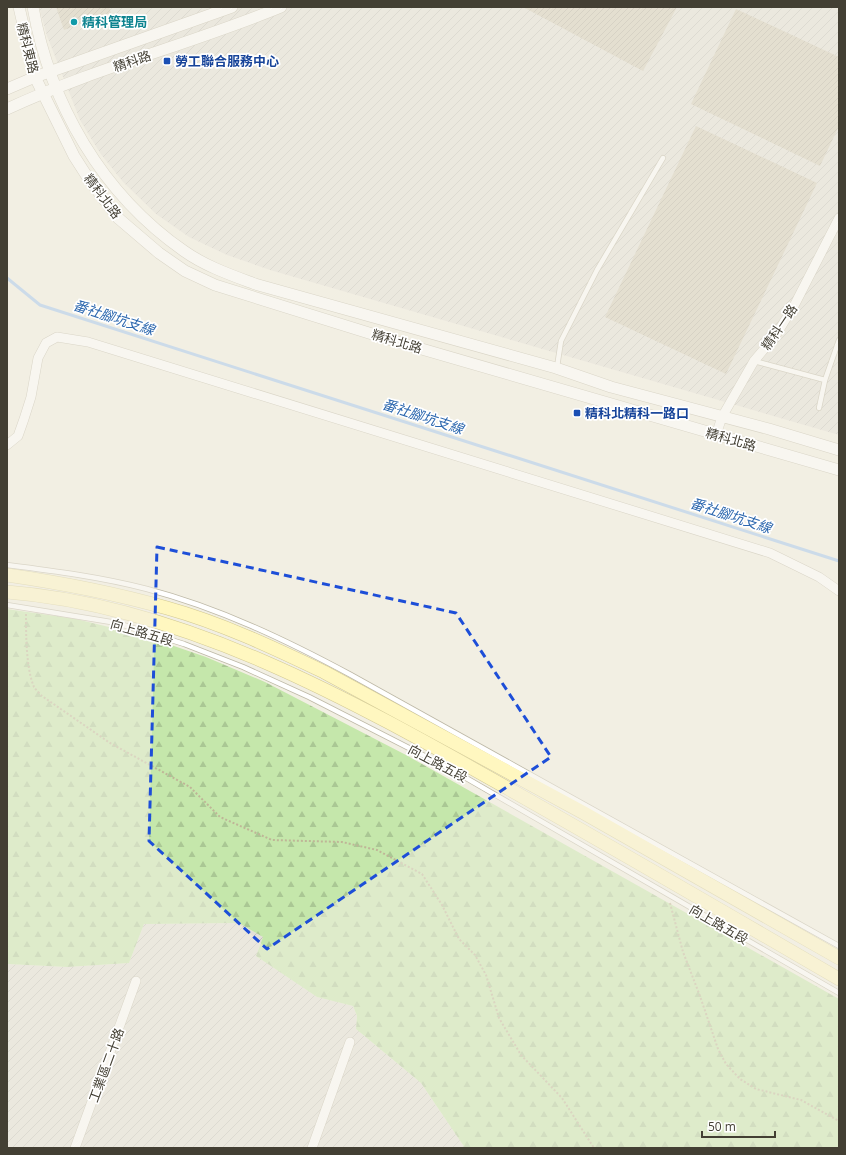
<svg xmlns="http://www.w3.org/2000/svg" width="846" height="1155" font-family="'Open Sans','Noto Sans TC',sans-serif">
	<style>
		.industrial { fill: url(#industrial-furrows) }
		.forest { fill: url(#forest-firs) }
		.lines { fill: none; stroke-linecap: round; stroke-linejoin: round }
		.stream { stroke: #9ec4f0; stroke-width: 3 }
		.building { fill: url(#building-hatch) }
		.service-casing { stroke: #bdb8a6; stroke-width: 6 }
		.minor-casing { stroke: #bdb8a6; stroke-width: 10 }
		.tertiary-casing { stroke: #bdb8a6; stroke-width: 12 }
		.secondary-casing { stroke: #d2c992; stroke-width: 14 }
		.path { stroke: #bfb597; stroke-width: 2; stroke-dasharray: 2 2; stroke-linecap: butt }
		.service { stroke: #fff; stroke-width: 4.5 }
		.minor { stroke: #fff; stroke-width: 9 }
		.tertiary { stroke: #fff; stroke-width: 11 }
		.secondary { stroke: #fff7c0; stroke-width: 13 }
		.marked { fill: none; stroke: #1d4ed8; stroke-width: 3; stroke-dasharray: 8 5; stroke-linejoin: round }
		.culture-dot { fill: #0f9aa8; stroke: #fff; stroke-width: 1.5 }
		.transit-dot { fill: #1a4fb4; stroke: #fff; stroke-width: 1.5 }
		.labels { text-anchor: middle; dominant-baseline: central; stroke-width: 3.5; stroke-linejoin: round; paint-order: stroke }
		.culture-label { font-size: 13px; font-weight: bold; fill: #0d838f; stroke: #fff; text-anchor: start }
		.street-label { font-size: 13px; fill: #433f33; stroke: #fff }
		.transit-label { font-size: 13px; font-weight: bold; fill: #164399; stroke: #fff; text-anchor: start }
		.water-label { font-size: 14px; font-style: italic; fill: #2d68af; stroke: #fff }
	</style>
	<defs>
		<pattern id="industrial-furrows" width="10" height="10" patternUnits="userSpaceOnUse"><rect width="10" height="10" fill="#e3e0d8"/><path d="M-1 1l2-2M0 10L10 0M9 11l2-2" fill="none" stroke="#c4c1ba"/></pattern>
		<pattern id="forest-firs" width="22" height="20" patternUnits="userSpaceOnUse"><rect width="22" height="20" fill="#c5e7ab"/><path d="M5 1l3.5 6h-7zM16 11l3.5 6h-7z" fill="#aac794"/></pattern>
		<pattern id="building-hatch" width="6" height="6" patternUnits="userSpaceOnUse"><rect width="6" height="6" fill="#d3ccb8"/><path d="M-1 1l2-2M0 6l6-6M5 7l2-2" fill="none" stroke="#b6b09f"/></pattern>
	</defs>
	<rect width="100%" height="100%" fill="#f2efe3"/>
	<g class="industrial">
		<path d="M39,7H839V435L270,270L227,255L189,237L156,214L123,182L100,153L80,120L47,36Z"/>
		<path d="M239,923L263,937L256,956L317,997L353,1006L357,1016L356,1029L421,1083L465,1148H7V964L67,967L129,963L144,924Z"/>
	</g>
	<path class="forest" d="M7,609L76,619L142,635L206,657L265,682L406,755L839,999V1148H465L421,1083L356,1029L357,1016L353,1006L317,997L256,956L263,937L239,923L144,924L129,963L67,967L7,964Z"/>
	<g class="lines">
		<path class="stream" d="M7,278L40,305L839,561"/>
	</g>
	<g class="building">
		<path d="M56,7H109L111,13L64,30Z"/>
		<path d="M523,7H677L643,71Z"/>
		<path d="M736,9L839,57V126L820,166L691,104Z"/>
		<path d="M696,126L817,183L726,374L605,317Z"/>
	</g>
	<g class="lines">
		<g class="service-casing">
			<g id="service">
				<path d="M754,361L825,380"/>
				<path d="M557,367L561,341L597,270L663,158"/>
				<path d="M819,408L825,380L839,340"/>
				<path d="M7,565C54,571 101,577 147,589C219,608 286,640 351,675L839,946"/>
				<path d="M7,605L117,623L184,644L243,667L309,697L454,771L839,993"/>
			</g>
		</g>
		<g class="minor-casing">
			<g id="minor">
				<path d="M716,435L722,417L754,361L776,335L795,304L839,218"/>
				<path d="M7,445L18,436L24,419L31,397L38,358L46,343L57,337L88,342L770,553L819,577L839,591"/>
				<path d="M75,1148L136,981"/>
				<path d="M312,1148L350,1042"/>
			</g>
		</g>
		<g class="tertiary-casing">
			<g id="tertiary">
				<path d="M19,7L35,77L74,156L90,181L118,218L159,253L185,271L215,285L401,343L839,470"/>
				<path d="M33,7C50,104 102,194 184,251C205,266 231,275 255,284L556,368L611,387L769,429L839,450"/>
				<path d="M7,89L35,77L232,7"/>
				<path d="M7,109C95,68 191,44 281,7"/>
			</g>
		</g>
		<g class="secondary-casing">
			<g id="secondary">
				<path d="M7,575C62,583 114,593 167,608C221,623 274,648 324,672L584,813L839,958"/>
				<path d="M7,592C186,606 355,702 509,789C619,851 729,915 839,979"/>
			</g>
		</g>
		<g class="path">
			<path d="M26,614C26,635 26,668 34,687C36,690 40,694 42,696L110,743L190,787L220,817L272,840L342,842L377,850L422,874L442,905L459,939L475,955L486,975L499,1018L521,1055L562,1098L594,1148"/>
			<path d="M670,903L683,952L700,996L718,1049L726,1064L740,1079L756,1089L801,1100L839,1121"/>
		</g>
		<use href="#service" class="service"/>
		<use href="#minor" class="minor"/>
		<use href="#tertiary" class="tertiary"/>
		<use href="#secondary" class="secondary"/>
	</g>
	<path d="M0 0H846V1155H0ZM157,547L456,613L551,757L267,949L149,841Z" fill="#f2efe3" fill-opacity=".55" fill-rule="evenodd"/>
	<path class="marked" d="M157,547L456,613L551,757L267,949L149,841Z"/>
	<circle class="culture-dot" cx="74" cy="22" r="4"/>
	<g class="transit-dot">
		<rect x="163" y="57" width="8" height="8" rx="2"/>
		<rect x="573" y="409" width="8" height="8" rx="2"/>
	</g>
	<g class="labels">
		<g class="culture-label">
			<text x="82" y="22">精科管理局</text>
		</g>
		<g class="street-label">
			<text transform="translate(28 48) rotate(76)">精科東路</text>
			<text transform="translate(132 61) rotate(-19)">精科路</text>
			<text transform="translate(103 196) rotate(53)">精科北路</text>
			<text transform="translate(779 327) rotate(-56)">精科一路</text>
			<text transform="translate(397 341) rotate(17)">精科北路</text>
			<text transform="translate(731 439) rotate(16)">精科北路</text>
			<text transform="translate(142 632) rotate(16)">向上路五段</text>
			<text transform="translate(438 763) rotate(28)">向上路五段</text>
			<text transform="translate(719 924) rotate(30)">向上路五段</text>
			<text transform="translate(106 1065) rotate(-70)">工業區二十路</text>
		</g>
		<g class="transit-label">
			<text x="175" y="61">勞工聯合服務中心</text>
			<text x="585" y="413">精科北精科一路口</text>
		</g>
		<g class="water-label">
			<text transform="translate(114 317) rotate(18)">番社腳坑支線</text>
			<text transform="translate(423 416) rotate(18)">番社腳坑支線</text>
			<text transform="translate(731 515) rotate(18)">番社腳坑支線</text>
		</g>
	</g>
	<rect width="846" height="1155" fill="none" stroke="#433f33" stroke-width="16"/>
	<path d="M702 1131v6h73v-6" fill="none" stroke="#433f33" stroke-width="2"/>
	<text x="708" y="1131" font-size="12" fill="#433f33" stroke="#ffffff" stroke-width="3" paint-order="stroke">50 m</text>
</svg>
